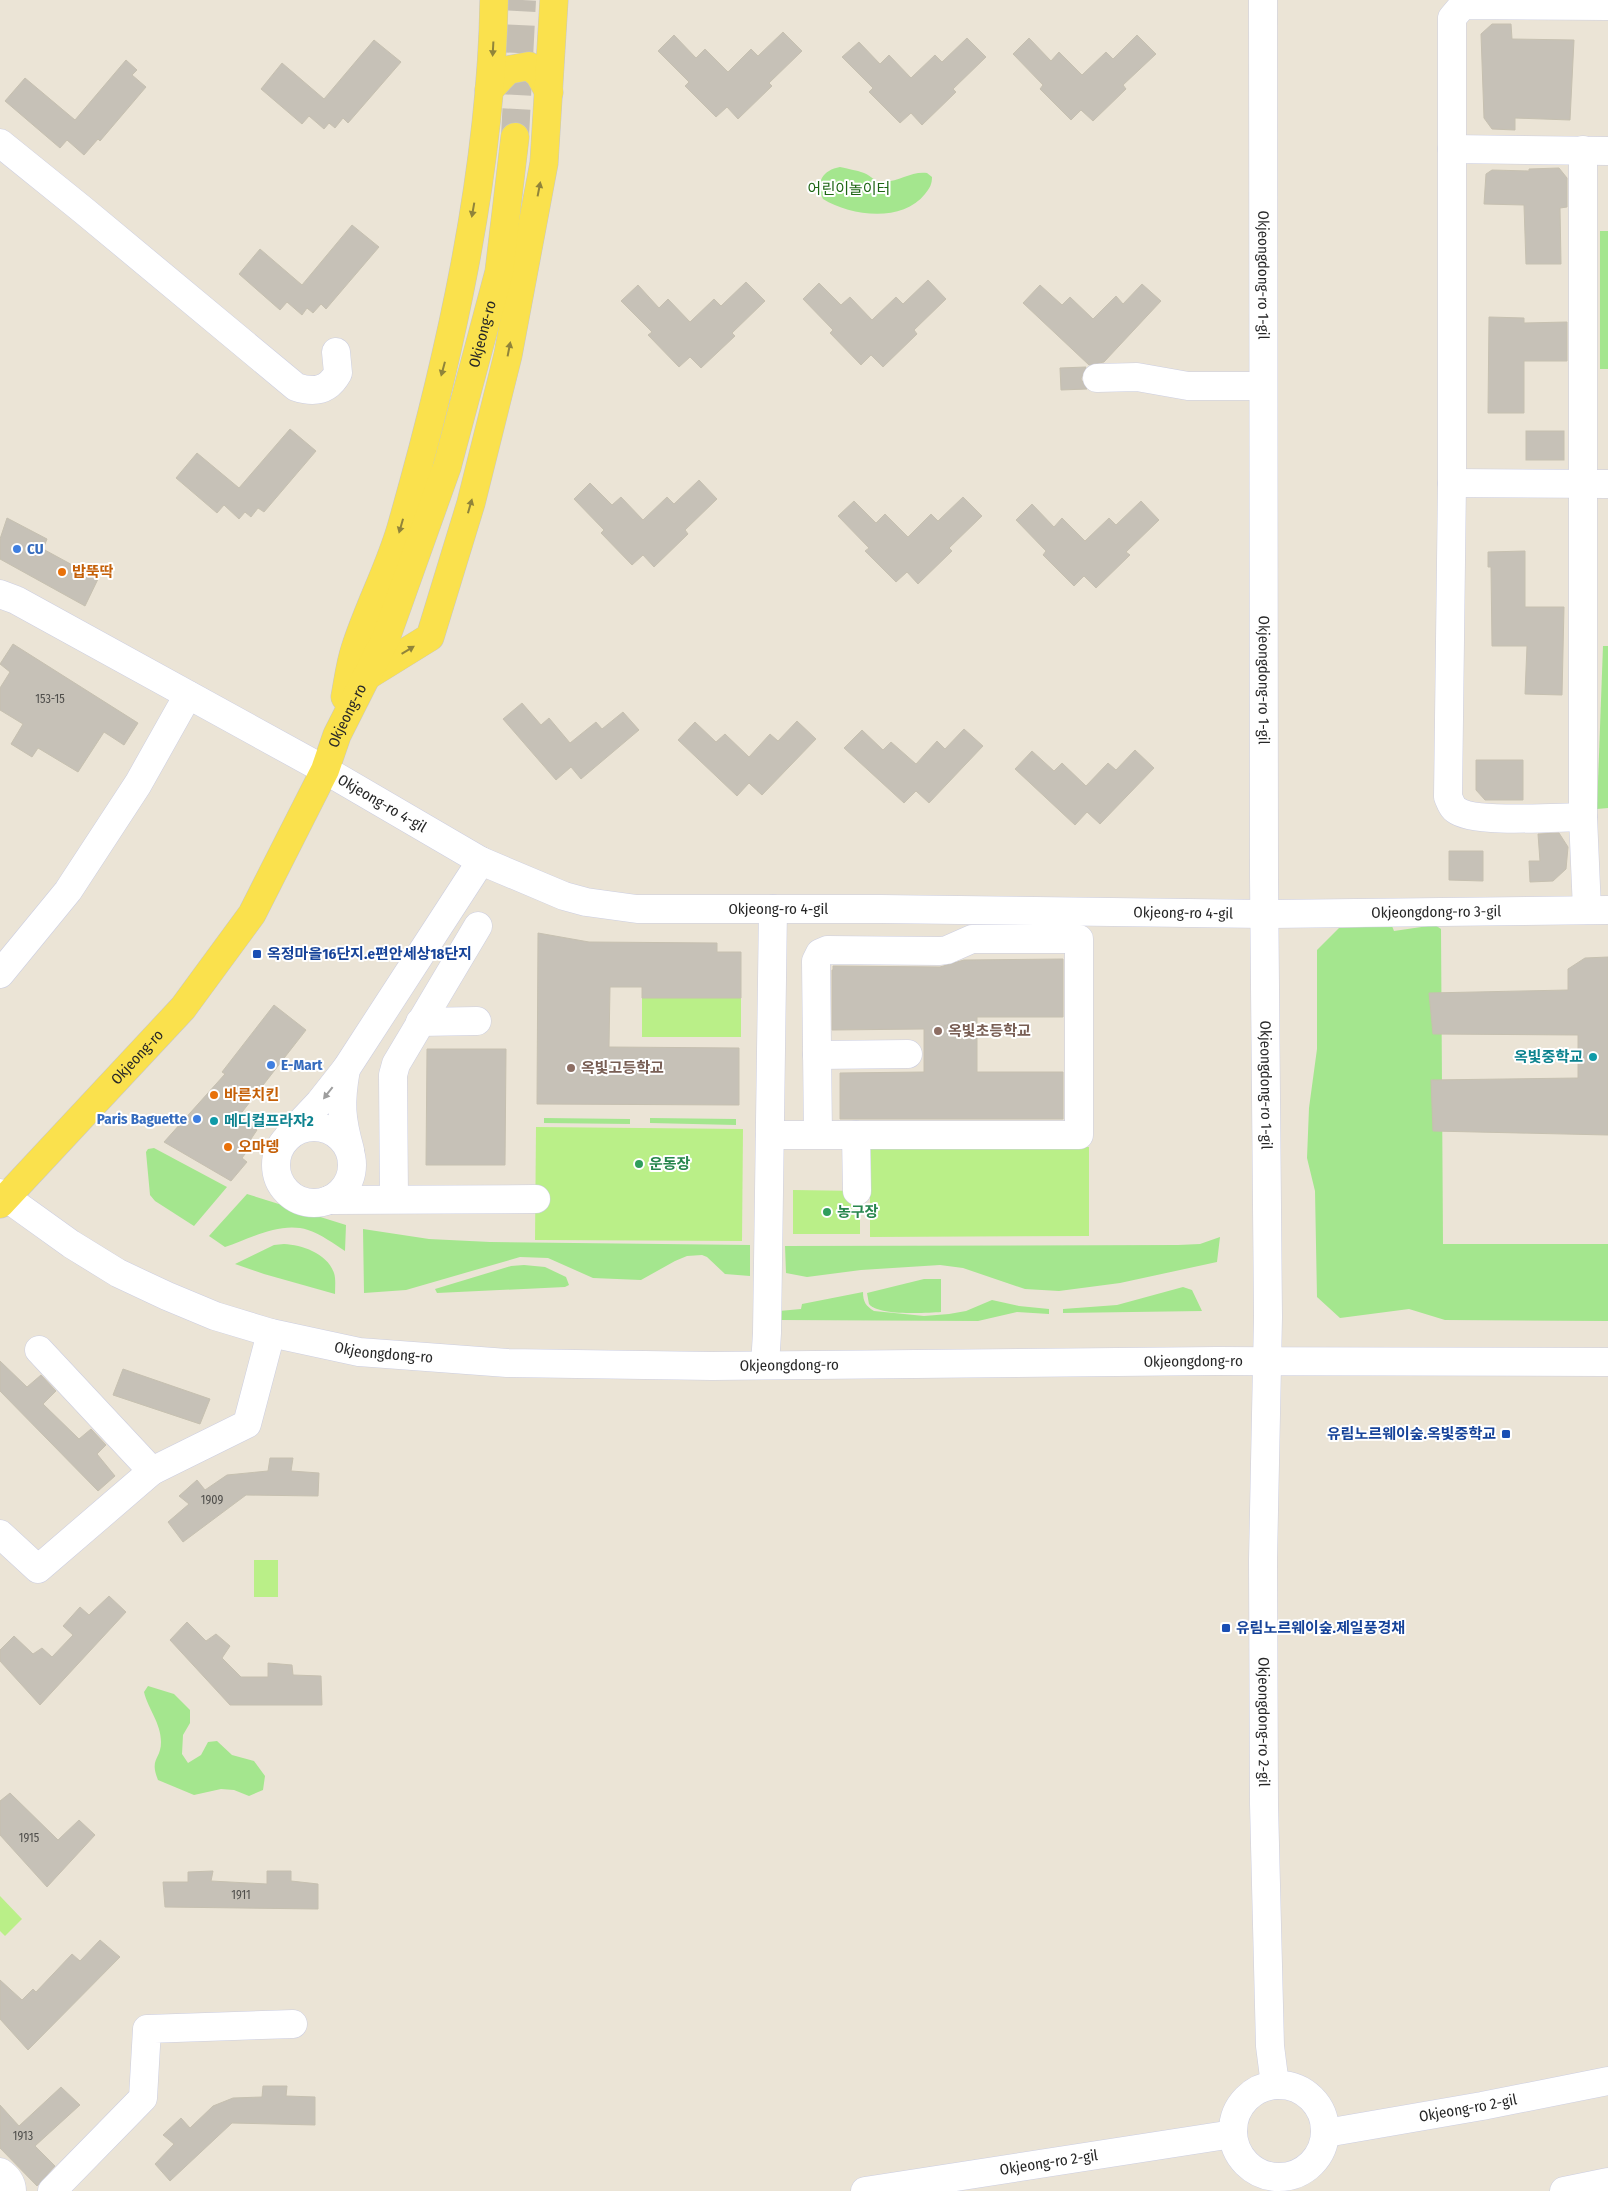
<svg xmlns="http://www.w3.org/2000/svg" width="1608" height="2191" font-family="'Fira Sans Condensed','Noto Sans KR',sans-serif">
	<style>
		.green { fill: #a4e68e }
		.pitch { fill: #baef88 }
		.building { fill: #c6c1b7; stroke: #c6c0b0 }
		.lines { fill: none; stroke-linecap: round; stroke-linejoin: round }
		.major-tunnel { stroke: #c4beb3; stroke-width: 28; stroke-dasharray: 28 14; stroke-linecap: butt }
		.minor-casing { stroke: #cccee1; stroke-width: 29 }
		.major-casing { stroke: #c7c7c7; stroke-width: 29 }
		.minor { stroke: #fff; stroke-width: 28 }
		.major { stroke: #fae14d; stroke-width: 28 }
		.oneway { fill: #90843a }
		.oneway2 { fill: #9e9e9e }
		.shop-dot { fill: #3f7fe0; stroke: #fff; stroke-width: 2 }
		.food-dot { fill: #e8710a; stroke: #fff; stroke-width: 2 }
		.transit-dot { fill: #1a4fb4; stroke: #fff; stroke-width: 2 }
		.education-dot { fill: #8d6e63; stroke: #fff; stroke-width: 2 }
		.culture-dot { fill: #0f9aa8; stroke: #fff; stroke-width: 2 }
		.leisure-dot { fill: #2e9e5b; stroke: #fff; stroke-width: 2 }
		.labels { text-anchor: middle; dominant-baseline: central; stroke-width: 4; stroke-linejoin: round; paint-order: stroke }
		.number-label { font-size: 12px; fill: #4f4e4b }
		.park-label { font-size: 15px; fill: #1e6614; stroke: #fff }
		.street-label { font-size: 15px; fill: #272727; stroke: #fff }
		.shop-label { font-size: 15px; font-weight: bold; fill: #366cbe; stroke: #fff; text-anchor: start }
		.food-label { font-size: 15px; font-weight: bold; fill: #c56008; stroke: #fff; text-anchor: start }
		.transit-label { font-size: 15px; font-weight: bold; fill: #164399; stroke: #fff; text-anchor: start }
		.education-label { font-size: 15px; font-weight: bold; fill: #785e54; stroke: #fff; text-anchor: start }
		.culture-label { font-size: 15px; font-weight: bold; fill: #0d838f; stroke: #fff; text-anchor: end }
		.leisure-label { font-size: 15px; font-weight: bold; fill: #27864d; stroke: #fff; text-anchor: start }
	</style>
	<rect width="100%" height="100%" fill="#ebe4d6"/>
	<g class="green">
		<path d="M840,167C848,169 856,170 864,173C872,176 874,182 884,182C900,181 912,171 927,173L932,177C932,184 930,188 925,194C902,223 851,216 823,199C815,182 823,170 840,167Z"/>
		<rect x="1600" y="231" width="8" height="138"/>
		<path d="M1603,646H1608V808L1597,809Z"/>
		<path d="M1435,925L1441,929L1443,1244H1608V1321L1445,1320L1409,1309L1340,1318L1317,1297L1315,1191L1307,1158L1309,1108L1317,1049V950L1339,928L1392,926L1394,931Z"/>
		<path d="M544,1118L630,1119V1124L544,1123Z"/>
		<path d="M650,1118L736,1119V1125L650,1123Z"/>
		<path d="M154,1148L227,1187L194,1226L155,1201L150,1195L146,1152L148,1149Z"/>
		<path d="M247,1194L346,1225L345,1251C334,1244 321,1234 308,1230C281,1221 249,1239 225,1247L209,1236Z"/>
		<path d="M363,1229L429,1239L490,1242L750,1245V1276L725,1274L707,1257L702,1255L687,1256L675,1261L641,1280L593,1278L548,1258L520,1257L406,1290L364,1293Z"/>
		<path d="M1220,1237L1217,1262L1120,1283L1059,1291L1025,1289L963,1268L940,1265L861,1270L807,1277L786,1273L785,1246L1178,1245L1200,1244Z"/>
		<path d="M284,1244C302,1245 327,1253 334,1273C336,1279 335,1287 335,1294L264,1274L235,1264L274,1245Z"/>
		<path d="M524,1265L545,1267L566,1277L569,1285L565,1287L437,1293L435,1289L511,1266Z"/>
		<path d="M924,1279H941V1312C926,1313 878,1316 869,1304L867,1293Z"/>
		<path d="M1183,1287L1192,1290L1202,1311L1063,1313V1309L1117,1305Z"/>
		<path d="M863,1292C863,1302 866,1306 874,1311L924,1316L949,1314L966,1311L992,1300L1019,1306L1049,1309V1314L1017,1312L978,1321L780,1320L779,1311L801,1309L802,1304Z"/>
		<path d="M148,1686L174,1694L190,1710V1723L183,1735L182,1754L188,1763L201,1755L208,1742L217,1741L232,1755L254,1761L265,1776L263,1790L249,1796L234,1790L221,1789L194,1795L158,1780C149,1758 161,1760 161,1742C161,1723 148,1709 144,1692Z"/>
	</g>
	<g class="pitch">
		<rect x="642" y="998" width="99" height="39"/>
		<path d="M536,1127L743,1129L742,1241L535,1240Z"/>
		<path d="M1089,1147V1236L870,1237V1148Z"/>
		<path d="M793,1190L860,1191V1234H793Z"/>
		<rect x="254" y="1560" width="24" height="37"/>
		<path d="M0,1896L22,1919L5,1936L0,1931Z"/>
	</g>
	<g class="building">
		<path d="M1492,24H1511L1512,39L1574,40L1570,120L1515,118V130L1492,129L1484,118L1481,34Z"/>
		<path d="M783,32L802,51L769,83L772,86L738,119L727,107L716,117L685,86L689,82L658,51L674,35L696,58L705,49L728,72L751,49L758,56Z"/>
		<path d="M1137,35L1156,54L1123,85L1126,89L1093,121L1081,110L1071,120L1040,89L1043,85L1013,54L1029,38L1051,61L1059,52L1082,75L1106,52L1113,59Z"/>
		<path d="M967,38L986,57L953,89L956,92L922,125L911,113L900,123L869,92L873,88L842,57L859,42L880,64L889,55L911,78L935,55L942,62Z"/>
		<path d="M374,40L401,62L348,123L343,118L335,128L329,123L324,129L309,116L302,124L261,89L282,63L324,99Z"/>
		<path d="M126,60L137,70L132,75L146,87L100,141L98,139L84,155L67,140L60,148L5,101L25,78L75,120Z"/>
		<path d="M1559,168L1567,178V207L1560,208L1561,264H1526L1524,205L1484,204L1486,174L1492,170L1529,171V169Z"/>
		<path d="M352,225L379,247L326,309L321,304L313,313L307,308L302,315L287,302L280,310L239,274L260,249L302,285Z"/>
		<path d="M928,280L946,299L914,330L917,334L883,367L871,355L861,365L830,333L833,330L803,299L819,283L841,305L850,297L872,320L896,297L903,304Z"/>
		<path d="M746,282L765,301L732,333L735,336L701,368L690,357L679,367L648,335L652,332L621,301L638,285L659,308L668,299L690,322L714,299L721,306Z"/>
		<path d="M1142,284L1161,301L1104,362L1089,365L1023,303L1040,285L1062,305L1070,297L1093,319L1116,296L1123,304Z"/>
		<path d="M1489,317L1524,318V323L1567,322V361H1524V413H1488Z"/>
		<path d="M1086,367L1081,379L1087,389L1061,390L1060,368Z"/>
		<path d="M290,429L316,451L264,512L258,508L251,517L245,512L239,519L224,505L217,513L176,478L197,453L239,488Z"/>
		<rect x="1526" y="431" width="38" height="29"/>
		<path d="M699,480L717,499L685,530L688,534L654,567L643,555L632,565L601,533L604,530L574,499L590,483L612,505L621,497L643,520L667,497L674,504Z"/>
		<path d="M963,497L982,516L949,548L952,551L918,584L907,572L896,582L865,551L869,548L838,516L854,501L876,523L885,514L908,537L931,514L938,521Z"/>
		<path d="M1141,501L1159,520L1126,552L1130,555L1096,588L1084,576L1074,586L1043,555L1046,551L1016,520L1032,504L1054,527L1062,518L1085,541L1109,518L1116,525Z"/>
		<path d="M7,518L47,539L43,549L98,579L85,606L0,559V539Z"/>
		<path d="M1525,551V607H1564L1562,695L1525,694L1527,646H1492L1491,567H1488V552Z"/>
		<path d="M13,644L138,723L124,745L104,732L78,772L38,748L32,757L11,744L23,724L0,710V688L10,672L0,664Z"/>
		<path d="M522,703L541,725L549,718L570,743L596,722L602,729L623,712L639,730L581,779L571,767L556,780L503,719Z"/>
		<path d="M797,721L816,739L762,795L749,783L737,796L678,740L695,722L716,742L725,734L749,757L770,734L778,741Z"/>
		<path d="M964,729L983,746L929,803L916,791L904,803L844,748L862,730L883,750L891,742L916,764L937,741L945,749Z"/>
		<path d="M1135,750L1154,768L1100,824L1087,812L1075,825L1015,769L1032,751L1054,771L1062,763L1086,786L1108,763L1116,770Z"/>
		<path d="M1476,760H1523V800H1485L1476,790Z"/>
		<path d="M1559,833L1568,847L1566,869L1553,881L1530,882L1529,861H1540L1538,834Z"/>
		<path d="M1449,851H1483V881L1449,880Z"/>
		<path d="M538,933L589,942L717,943V952H741V998H642V987H610L609,1047L739,1048V1105L537,1104Z"/>
		<path d="M1608,957V1135L1433,1131L1431,1080L1578,1078V1035L1433,1034L1429,993L1568,990V969L1585,958Z"/>
		<path d="M1063,959V1017H977V1072H1063V1119H840V1073L924,1072V1029L832,1030V970H833V966L940,967L964,960Z"/>
		<path d="M274,1005L306,1030L239,1116L257,1130L251,1139L254,1142L242,1158L247,1162L231,1181L164,1142L225,1074L222,1072Z"/>
		<path d="M427,1049H506L505,1165H426Z"/>
		<path d="M0,1361L27,1387L41,1375L56,1391L43,1404L79,1439L91,1429L106,1445L97,1454L115,1476L98,1491L0,1391Z"/>
		<path d="M123,1369L210,1399L200,1424L113,1395Z"/>
		<path d="M270,1458H293L291,1471L319,1473L318,1496L246,1495L183,1542L168,1522L189,1504L179,1496L197,1480L205,1490L227,1475L268,1471Z"/>
		<path d="M109,1596L126,1612L40,1705L0,1661V1650L14,1636L33,1654L42,1648L52,1657L73,1635L63,1626L80,1607L89,1615Z"/>
		<path d="M187,1622L206,1641L216,1634L230,1646L222,1658L241,1677H268V1663L292,1665L293,1675L321,1676L322,1705H230L170,1640Z"/>
		<path d="M10,1793L58,1840L79,1820L95,1835L47,1887L0,1835V1801Z"/>
		<path d="M213,1871L211,1881L267,1884V1871H291V1881L318,1884V1909L165,1907L163,1882H188V1872Z"/>
		<path d="M100,1940L120,1957L28,2050L0,2019V1980L22,2000L33,1989L36,1992L72,1954L80,1961Z"/>
		<path d="M263,2086H287L286,2096L315,2097V2125L232,2123L170,2181L155,2164L174,2144L163,2135L181,2118L190,2128L213,2106L233,2098L262,2097Z"/>
		<path d="M61,2087L80,2105L35,2146L55,2166L37,2186L0,2148V2105L19,2126Z"/>
	</g>
	<g class="lines">
		<path class="major-tunnel" d="M515,137L522,0"/>
		<g class="minor-casing">
			<g id="minor">
				<path id="s1" d="M1263,0L1264,877L1268,1317L1263,1560L1264,1804L1270,2046L1275,2085"/>
				<path d="M0,143L83,210L296,387C314,393 328,391 338,373L336,352"/>
				<path d="M1452,149L1608,151"/>
				<path d="M1583,150V817L1587,910"/>
				<path d="M1097,378L1137,377L1188,386H1263"/>
				<path d="M1452,483L1608,484"/>
				<path id="s2" d="M0,594L16,600L325,770L481,861L564,896L586,902L637,909H881L1265,914L1608,910"/>
				<path d="M1583,817C1557,817 1474,824 1456,810C1452,808 1450,801 1448,797L1452,483V18L1463,5L1608,6"/>
				<path d="M0,974L68,891L138,784L188,695"/>
				<path d="M420,1022L477,1021"/>
				<path d="M817,1055L908,1054"/>
				<path d="M346,1069L481,861"/>
				<circle cx="314" cy="1165" r="38"/>
				<path d="M289,1135L320,1102L346,1069C340,1103 341,1118 350,1150"/>
				<path d="M770,1135C873,1135 976,1135 1079,1135V939H972L947,950L940,951L827,950L820,953L816,961L818,1135"/>
				<path d="M856,1135L857,1191"/>
				<path id="s3" d="M0,1193L71,1244L118,1273L167,1296L215,1316L271,1333L359,1352L507,1363L712,1366L1217,1361L1608,1362"/>
				<path d="M394,1199L393,1075L396,1064L478,926"/>
				<path d="M329,1200L536,1199"/>
				<path d="M39,1350L152,1471"/>
				<path d="M765,1365L767,1333L773,909"/>
				<path d="M0,1534L38,1569L152,1471L247,1424L271,1333"/>
				<circle cx="1279" cy="2131" r="46"/>
				<path id="s4" d="M1326,2133L1482,2106L1608,2081"/>
				<path d="M0,2172C7,2177 12,2182 12,2191"/>
				<path d="M52,2191L143,2098L147,2029L293,2024"/>
				<path id="s5" d="M865,2191L1233,2134"/>
				<path d="M1564,2191L1608,2182"/>
			</g>
		</g>
		<g class="major-casing">
			<g id="major">
				<path d="M489,90L508,70L529,66L539,74L549,92"/>
				<path d="M367,676L430,637L471,503L508,355L544,163L554,0"/>
				<path d="M345,697C348,681 350,664 355,649C368,608 389,569 401,528C449,360 491,176 494,0"/>
				<path id="s6" d="M0,1204L183,1008L252,914L325,770L337,735L386,638L447,467L499,272L515,137"/>
			</g>
		</g>
		<use href="#minor" class="minor"/>
		<use href="#major" class="major"/>
	</g>
	<defs><path id="oneway-solid" d="M-6-.8H1V-3.2L6.5 0L1 3.2V.8H-6Z" transform="scale(1.25)"/></defs>
	<g class="oneway">
		<use href="#oneway-solid" transform="translate(493 49) rotate(93)"/>
		<use href="#oneway-solid" transform="translate(539 189) rotate(-79)"/>
		<use href="#oneway-solid" transform="translate(473 210) rotate(100)"/>
		<use href="#oneway-solid" transform="translate(509 349) rotate(-79)"/>
		<use href="#oneway-solid" transform="translate(443 369) rotate(105)"/>
		<use href="#oneway-solid" transform="translate(470 506) rotate(-74)"/>
		<use href="#oneway-solid" transform="translate(401 526) rotate(106)"/>
		<use href="#oneway-solid" transform="translate(408 650) rotate(-31)"/>
	</g>
	<use class="oneway2" href="#oneway-solid" transform="translate(328 1093) rotate(128)"/>
	<g class="shop-dot">
		<circle cx="17" cy="549" r="5"/>
		<circle cx="271" cy="1065" r="5"/>
		<circle cx="197" cy="1119" r="5"/>
	</g>
	<g class="food-dot">
		<circle cx="62" cy="572" r="5"/>
		<circle cx="214" cy="1095" r="5"/>
		<circle cx="228" cy="1147" r="5"/>
	</g>
	<g class="transit-dot">
		<rect x="252" y="949" width="10" height="10" rx="2.5"/>
		<rect x="1501" y="1429" width="10" height="10" rx="2.5"/>
		<rect x="1221" y="1623" width="10" height="10" rx="2.5"/>
	</g>
	<g class="education-dot">
		<circle cx="938" cy="1031" r="5"/>
		<circle cx="571" cy="1068" r="5"/>
	</g>
	<g class="culture-dot">
		<circle cx="1593" cy="1057" r="5"/>
		<circle cx="214" cy="1121" r="5"/>
	</g>
	<g class="leisure-dot">
		<circle cx="639" cy="1164" r="5"/>
		<circle cx="827" cy="1212" r="5"/>
	</g>
	<g class="labels">
		<g class="number-label">
			<text x="50" y="699">153-15</text>
			<text x="212" y="1500">1909</text>
			<text x="29" y="1838">1915</text>
			<text x="241" y="1895">1911</text>
			<text x="23" y="2136">1913</text>
		</g>
		<g class="park-label">
			<text x="849" y="189">어린이놀이터</text>
		</g>
		<g class="street-label">
			<text stroke="none"><textPath href="#s1" startOffset="275">Okjeongdong-ro 1-gil</textPath></text>
			<text stroke="none"><textPath href="#s6" startOffset="1011">Okjeong-ro</textPath></text>
			<text stroke="none"><textPath href="#s1" startOffset="680">Okjeongdong-ro 1-gil</textPath></text>
			<text stroke="none"><textPath href="#s6" startOffset="605">Okjeong-ro</textPath></text>
			<text stroke="none"><textPath href="#s2" startOffset="436">Okjeong-ro 4-gil</textPath></text>
			<text stroke="none"><textPath href="#s2" startOffset="856">Okjeong-ro 4-gil</textPath></text>
			<text stroke="none"><textPath href="#s2" startOffset="1514">Okjeongdong-ro 3-gil</textPath></text>
			<text stroke="none"><textPath href="#s2" startOffset="1261">Okjeong-ro 4-gil</textPath></text>
			<text stroke="none"><textPath href="#s6" startOffset="201">Okjeong-ro</textPath></text>
			<text stroke="none"><textPath href="#s1" startOffset="1085">Okjeongdong-ro 1-gil</textPath></text>
			<text stroke="none"><textPath href="#s3" startOffset="422">Okjeongdong-ro</textPath></text>
			<text stroke="none"><textPath href="#s3" startOffset="1232">Okjeongdong-ro</textPath></text>
			<text stroke="none"><textPath href="#s3" startOffset="828">Okjeongdong-ro</textPath></text>
			<text stroke="none"><textPath href="#s1" startOffset="1722">Okjeongdong-ro 2-gil</textPath></text>
			<text stroke="none"><textPath href="#s4" startOffset="144">Okjeong-ro 2-gil</textPath></text>
			<text stroke="none"><textPath href="#s5" startOffset="186">Okjeong-ro 2-gil</textPath></text>
		</g>
		<g class="shop-label">
			<text x="27" y="549">CU</text>
			<text x="281" y="1065">E-Mart</text>
			<text x="187" y="1119" text-anchor="end">Paris Baguette</text>
		</g>
		<g class="food-label">
			<text x="72" y="572">밥뚝딱</text>
			<text x="224" y="1095">바른치킨</text>
			<text x="238" y="1147">오마뎅</text>
		</g>
		<g class="transit-label">
			<text x="267" y="954">옥정마을16단지.e편안세상18단지</text>
			<text x="1496" y="1434" text-anchor="end">유림노르웨이숲.옥빛중학교</text>
			<text x="1236" y="1628">유림노르웨이숲.제일풍경채</text>
		</g>
		<g class="education-label">
			<text x="948" y="1031">옥빛초등학교</text>
			<text x="581" y="1068">옥빛고등학교</text>
		</g>
		<g class="culture-label">
			<text x="1583" y="1057">옥빛중학교</text>
			<text x="224" y="1121" text-anchor="start">메디컬프라자2</text>
		</g>
		<g class="leisure-label">
			<text x="649" y="1164">운동장</text>
			<text x="837" y="1212">농구장</text>
		</g>
	</g>
</svg>
